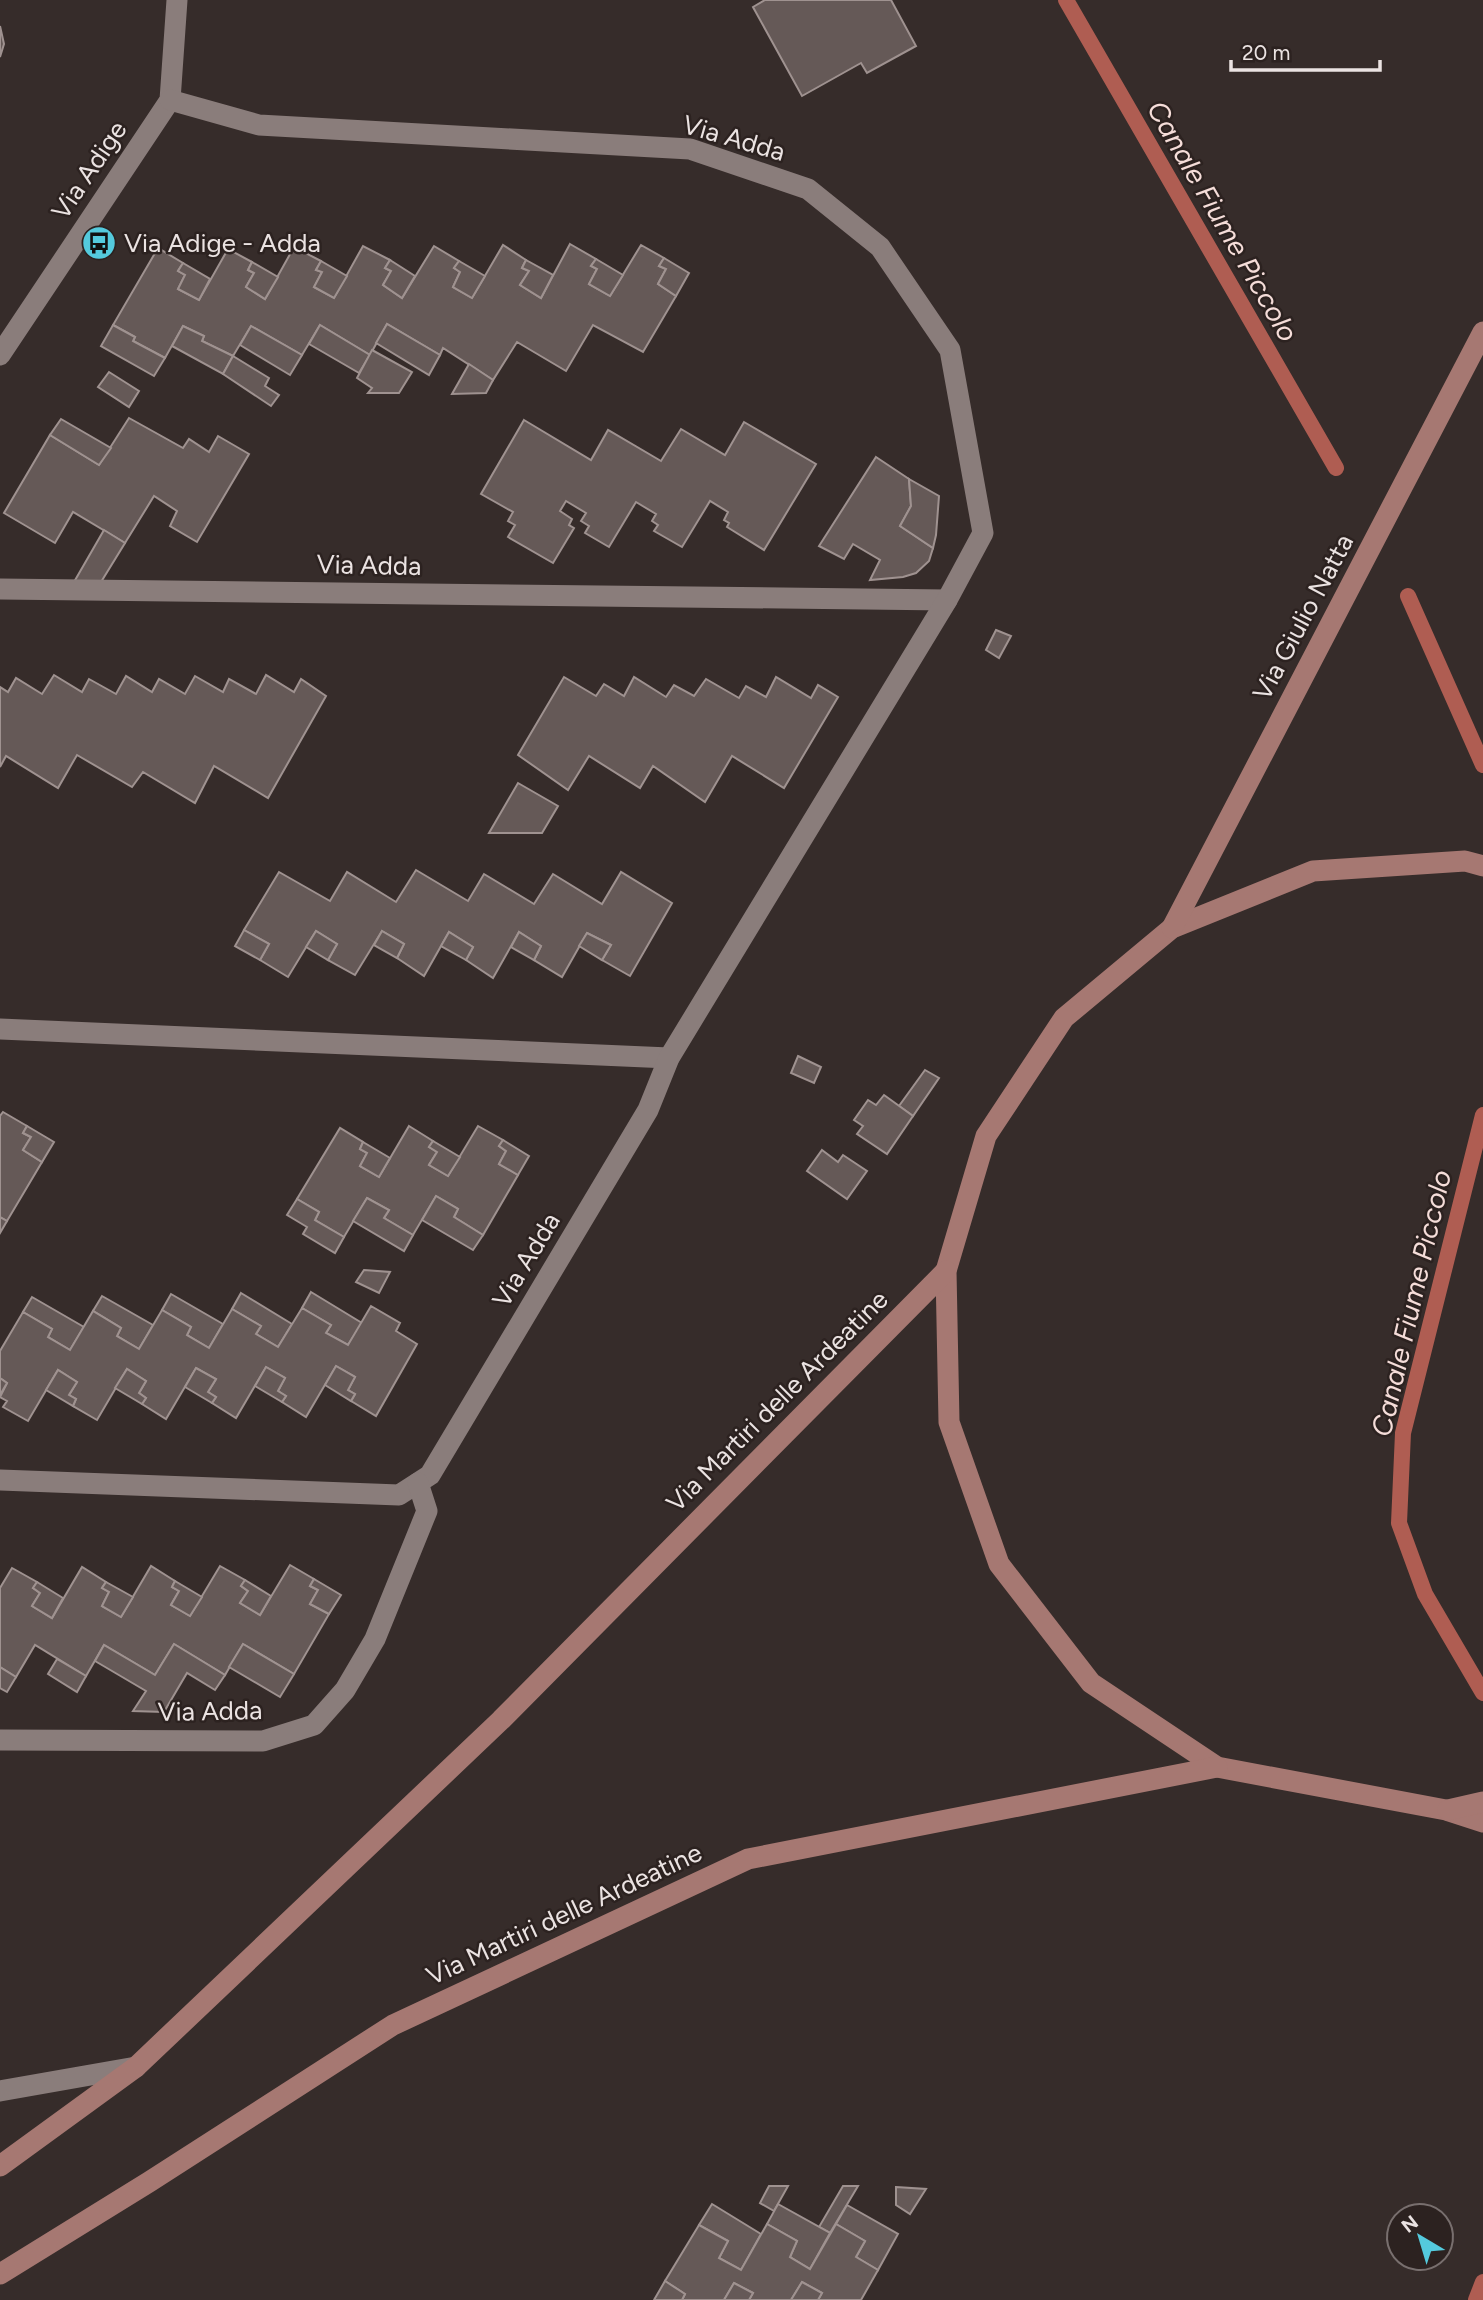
<svg xmlns="http://www.w3.org/2000/svg" width="1483" height="2300" font-family="Figtree,sans-serif">
	<style>
		.lines { fill: none; stroke-linecap: round; stroke-linejoin: round }
		.stream { stroke: #af5d52; stroke-width: 16 }
		.building { fill: #655957; stroke: #9f9290; stroke-width: 2 }
		.street { stroke: #8a7d7b; stroke-width: 21 }
		.secondary { stroke: #a67872; stroke-width: 21 }
		.labels { text-anchor: middle; dominant-baseline: central; stroke-width: 5; stroke-linejoin: round; paint-order: stroke }
		.street-label { font-size: 26px; fill: #ebe3e2; stroke: #2c2220 }
		.poi-label { font-size: 26px; fill: #ebe3e2; stroke: #2c2220; text-anchor: start }
		.water-label { font-size: 28px; font-style: italic; fill: #f5ddd9; stroke: #2c2220 }
	</style>
	<rect width="100%" height="100%" fill="#362c2a"/>
	<g class="lines">
		<g class="stream">
			<path d="M1066,0L1336,468"/>
			<path d="M1408,596L1483,765"/>
			<path d="M1483,1115L1403,1433L1399,1523L1425,1594L1483,1693"/>
			<path d="M1476,2300L1483,2282"/>
		</g>
	</g>
	<g class="building">
		<path d="M765,0H891L916,46L867,73L861,63L802,96L753,7Z"/>
		<path d="M0,26L4,44L0,57Z"/>
		<path d="M570,244L596,259L591,266L597,269L589,284L610,296L641,245L664,258L659,266L666,269L658,284L676,296L643,352L593,325L566,371L517,342L493,380L443,348L440,355L387,324L370,355L320,325L302,355L251,326L233,356L202,341L204,336L183,326L165,358L133,341L135,337L113,325L158,248L183,263L178,271L185,275L178,289L199,300L228,249L252,262L248,270L254,273L246,287L265,299L294,247L321,261L316,270L322,272L314,287L334,298L363,246L390,260L385,268L391,271L383,285L402,298L434,246L459,261L454,268L460,272L453,287L472,298L503,245L526,260L522,268L529,271L520,285L541,298Z"/>
		<path d="M664,258L689,273L676,296L658,284L666,269L659,266Z"/>
		<path d="M596,259L623,275L610,296L589,284L597,269L591,266Z"/>
		<path d="M390,260L415,276L402,298L383,285L391,271L385,268Z"/>
		<path d="M526,260L553,275L541,298L520,285L529,271L522,268Z"/>
		<path d="M321,261L347,276L334,298L314,287L322,272L316,270Z"/>
		<path d="M459,261L485,276L472,298L453,287L460,272L454,268Z"/>
		<path d="M252,262L278,277L265,299L246,287L254,273L248,270Z"/>
		<path d="M183,263L210,279L199,300L178,289L185,275L178,271Z"/>
		<path d="M387,324L440,355L429,375L376,343Z"/>
		<path d="M113,325L135,337L133,341L165,358L154,376L101,346Z"/>
		<path d="M320,325L370,355L359,373L309,344Z"/>
		<path d="M183,326L204,336L202,341L233,356L223,374L172,346Z"/>
		<path d="M251,326L302,355L290,375L240,345Z"/>
		<path d="M372,350L412,372L399,393H368L372,388L357,378Z"/>
		<path d="M233,356L269,378L265,386L279,395L271,406L223,374Z"/>
		<path d="M469,364L493,380L486,393L452,394Z"/>
		<path d="M109,372L139,391L129,407L98,387Z"/>
		<path d="M129,418L183,448L189,439L209,452L218,436L249,454L197,542L170,526L177,511L154,496L125,543L73,512L55,543L4,513L50,435L99,465Z"/>
		<path d="M61,419L111,448L99,465L50,435Z"/>
		<path d="M524,420L591,460L608,430L661,461L681,429L725,455L744,422L816,464L764,550L727,527L729,523L724,520L728,512L710,501L682,547L654,531L658,525L652,521L656,514L636,502L609,547L585,533L589,526L581,521L586,513L566,501L560,511L572,519L569,525L574,528L553,563L508,537L515,525L508,521L513,512L481,494Z"/>
		<path d="M876,457L909,479L911,506L900,526L933,548L929,561L916,573L903,577L870,580L880,560L853,544L844,559L819,546Z"/>
		<path d="M909,479L939,496L936,535L933,548L900,526L911,506Z"/>
		<path d="M104,530L125,543L101,582H74Z"/>
		<path d="M996,630L1011,636L999,658L986,650Z"/>
		<path d="M54,675L82,692L89,679L116,694L126,676L152,692L159,679L185,694L195,676L223,692L229,679L256,694L266,675L294,692L301,679L326,696L268,798L214,766L195,803L143,772L132,787L77,755L58,788L6,756L0,767V687L8,692L16,678L42,694Z"/>
		<path d="M564,677L596,696L604,684L624,696L634,677L666,697L674,685L694,696L706,679L739,698L746,686L766,697L776,677L811,698L818,685L838,697L784,788L732,756L705,802L653,766L640,788L589,756L568,790L518,755Z"/>
		<path d="M518,783L558,806L542,833H489Z"/>
		<path d="M416,870L468,901L484,874L534,904L553,874L602,904L621,872L672,903L630,976L602,960L611,945L587,933L562,977L534,960L541,946L519,932L493,978L466,960L473,947L449,932L424,976L397,958L404,944L382,931L355,975L328,960L337,944L316,931L288,977L260,960L269,944L244,930L279,872L330,901L347,872L396,902Z"/>
		<path d="M244,930L269,944L260,960L235,946Z"/>
		<path d="M316,931L337,944L328,960L306,947Z"/>
		<path d="M382,931L404,944L397,958L374,945Z"/>
		<path d="M449,932L473,947L466,960L441,946Z"/>
		<path d="M519,932L541,946L534,960L511,947Z"/>
		<path d="M587,933L611,945L602,960L579,946Z"/>
		<path d="M798,1056L821,1067L814,1083L791,1073Z"/>
		<path d="M925,1070L939,1078L913,1116L899,1106Z"/>
		<path d="M884,1095L913,1116L887,1154L857,1134L863,1126L854,1120L868,1100L876,1105Z"/>
		<path d="M3,1112L27,1126L23,1133L31,1137L23,1150L42,1162L7,1221L0,1217V1116Z"/>
		<path d="M27,1126L54,1142L42,1162L23,1150L31,1137L23,1133Z"/>
		<path d="M409,1126L433,1141L429,1147L437,1152L429,1165L448,1176L478,1126L503,1140L499,1146L506,1151L499,1164L518,1175L483,1235L454,1217L458,1209L436,1196L413,1235L384,1218L389,1210L367,1198L344,1237L315,1220L319,1212L297,1199L340,1128L363,1142L360,1149L367,1153L360,1166L379,1177Z"/>
		<path d="M503,1140L529,1156L518,1175L499,1164L506,1151L499,1146Z"/>
		<path d="M433,1141L460,1157L448,1176L429,1165L437,1152L429,1147Z"/>
		<path d="M363,1142L390,1158L379,1177L360,1166L367,1153L360,1149Z"/>
		<path d="M822,1150L838,1162L843,1155L867,1171L847,1199L807,1171Z"/>
		<path d="M436,1196L458,1209L454,1217L483,1235L473,1250L422,1220Z"/>
		<path d="M367,1198L389,1210L384,1218L413,1235L404,1251L353,1221Z"/>
		<path d="M297,1199L319,1212L315,1220L344,1237L335,1253L303,1234L307,1227L287,1215Z"/>
		<path d="M0,1217L7,1221L0,1233Z"/>
		<path d="M364,1270L390,1272L379,1293L356,1282Z"/>
		<path d="M311,1292L362,1323L348,1345L326,1333L331,1325L302,1308Z"/>
		<path d="M241,1293L292,1324L278,1347L256,1334L261,1326L232,1309Z"/>
		<path d="M171,1294L223,1324L209,1348L187,1335L191,1327L162,1310Z"/>
		<path d="M102,1296L153,1325L139,1349L117,1336L121,1328L93,1311Z"/>
		<path d="M32,1297L84,1327L70,1350L48,1337L52,1329L23,1312Z"/>
		<path d="M371,1306L400,1323L396,1331L417,1344L376,1416L351,1401L355,1394L348,1390L355,1377L336,1366L306,1417L282,1402L286,1396L278,1391L285,1378L266,1367L236,1418L212,1403L216,1397L208,1392L216,1379L196,1368L166,1419L142,1404L146,1398L139,1393L146,1381L127,1369L97,1420L73,1406L76,1399L69,1395L77,1382L58,1370L28,1421L3,1407L7,1401L0,1397L7,1383L0,1378V1351L23,1312L52,1329L48,1337L70,1350L93,1311L121,1328L117,1336L139,1349L162,1310L191,1327L187,1335L209,1348L232,1309L261,1326L256,1334L278,1347L302,1308L331,1325L326,1333L348,1345Z"/>
		<path d="M336,1366L355,1377L348,1390L355,1394L351,1401L325,1385Z"/>
		<path d="M266,1367L285,1378L278,1391L286,1396L282,1402L255,1386Z"/>
		<path d="M196,1368L216,1379L208,1392L216,1397L212,1403L185,1387Z"/>
		<path d="M127,1369L146,1381L139,1393L146,1398L142,1404L115,1388Z"/>
		<path d="M58,1370L77,1382L69,1395L76,1399L73,1406L46,1390Z"/>
		<path d="M0,1378L7,1383L0,1395Z"/>
		<path d="M290,1565L314,1579L310,1586L318,1590L310,1604L329,1614L294,1674L243,1644L225,1675L174,1644L155,1675L104,1645L86,1676L35,1645L16,1677L0,1667V1588L12,1568L37,1582L33,1588L40,1593L32,1606L52,1618L82,1567L106,1582L102,1588L109,1592L102,1606L121,1617L151,1566L175,1581L172,1587L179,1591L171,1605L190,1616L220,1566L245,1580L241,1586L248,1591L240,1603L260,1615Z"/>
		<path d="M314,1579L341,1595L329,1614L310,1604L318,1590L310,1586Z"/>
		<path d="M245,1580L271,1596L260,1615L240,1603L248,1591L241,1586Z"/>
		<path d="M175,1581L202,1597L190,1616L171,1605L179,1591L172,1587Z"/>
		<path d="M37,1582L63,1598L52,1618L32,1606L40,1593L33,1588Z"/>
		<path d="M106,1582L133,1597L121,1617L102,1606L109,1592L102,1588Z"/>
		<path d="M174,1644L225,1675L215,1690L187,1673L164,1712L133,1711L146,1691L95,1661L104,1645L155,1675Z"/>
		<path d="M243,1644L294,1674L280,1697L229,1667Z"/>
		<path d="M57,1659L86,1676L77,1692L48,1674Z"/>
		<path d="M0,1667L16,1677L7,1692L0,1688Z"/>
		<path d="M769,2186H788L774,2211L760,2203Z"/>
		<path d="M843,2186H858L830,2233L819,2227Z"/>
		<path d="M896,2187L926,2189L910,2214L896,2205Z"/>
		<path d="M712,2204L761,2234L741,2270L719,2258L728,2241L699,2225Z"/>
		<path d="M778,2204L830,2233L810,2269L790,2257L797,2241L767,2224Z"/>
		<path d="M847,2205L898,2234L878,2270L856,2257L865,2241L836,2224Z"/>
		<path d="M767,2224L797,2241L790,2257L810,2269L836,2224L865,2241L856,2257L878,2270L861,2300H818L822,2293L802,2282L791,2300H749L753,2293L734,2283L724,2300H682L685,2294L665,2281L699,2225L728,2241L719,2258L741,2270Z"/>
		<path d="M665,2281L685,2294L682,2300H654Z"/>
		<path d="M802,2282L822,2293L818,2300H791Z"/>
		<path d="M734,2283L753,2293L749,2300H724Z"/>
	</g>
	<g class="lines">
		<g class="street">
			<path d="M0,355L170,100L177,0"/>
			<path d="M0,589L947,600"/>
			<path d="M0,1029L669,1058"/>
			<path d="M0,1480L399,1495L430,1475L648,1110L669,1058L947,600L983,533L950,350L880,247L808,189L690,149L259,125L170,100"/>
			<path d="M0,1740L263,1741L314,1725L345,1690L375,1639L427,1511L418,1483"/>
			<path d="M0,2091L136,2067"/>
		</g>
		<g class="secondary">
			<path d="M1483,866L1465,861L1313,871L1172,928L1064,1018L986,1136L946,1271L949,1422L999,1564L1091,1683L1217,1767L1446,1810L1483,1822"/>
			<path d="M1172,928L1483,332"/>
			<path d="M1448,1810L1483,1802"/>
			<path d="M0,2166L136,2067L501,1720L946,1271"/>
			<path d="M0,2274L149,2182L393,2025L748,1859L1217,1767"/>
		</g>
	</g>
	<defs>
		<g id="bus-disc" transform="scale(1.75)"><circle r="9.5" fill="#54cadd" stroke="#2c2220"/><path d="M-5-6H5V4H4V6H2V4H-2V6H-4V4H-5ZM-3.5-4V0h7V-4ZM-3.5 1.2v1.5H-2V1.2ZM2 1.2v1.5H3.5V1.2Z" fill="#111"/></g>
	</defs>
	<g fill-rule="evenodd">
		<use href="#bus-disc" x="99" y="243"/>
	</g>
	<g class="labels">
		<g class="street-label">
			<text transform="translate(734 138) rotate(16)">Via Adda</text>
			<text transform="translate(89 170) rotate(-56)">Via Adige</text>
			<text transform="translate(369 565) rotate(1)">Via Adda</text>
			<text transform="translate(1303 617) rotate(-62)">Via Giulio Natta</text>
			<text transform="translate(526 1260) rotate(-59)">Via Adda</text>
			<text transform="translate(777 1401) rotate(-45)">Via Martiri delle Ardeatine</text>
			<text transform="translate(210 1711) rotate(-1)">Via Adda</text>
			<text transform="translate(564 1914) rotate(-25)">Via Martiri delle Ardeatine</text>
		</g>
		<g class="poi-label">
			<text x="124" y="243">Via Adige - Adda</text>
		</g>
		<g class="water-label">
			<text transform="translate(1223 221) rotate(60)">Canale Fiume Piccolo</text>
			<text transform="translate(1411 1303) rotate(-77)">Canale Fiume Piccolo</text>
		</g>
	</g>
	<g transform="translate(1420 2237) rotate(322)"><circle r="33" fill="#2c2220" stroke="#786f6e" stroke-width="2"/>
	<path d="M0-5L12 26L0 18L-12 26Z" fill="#54cadd"/>
	<text y="-10" font-size="19" font-weight="bold" text-anchor="middle" fill="#ebe3e2">N</text>
	</g>
	<path d="M1231 60v10h149v-10" fill="none" stroke="#ebe3e2" stroke-width="3.5"/>
	<text x="1242" y="60" font-size="21" fill="#ebe3e2" stroke="#2c2220" stroke-width="5" paint-order="stroke">20 m</text>
</svg>
